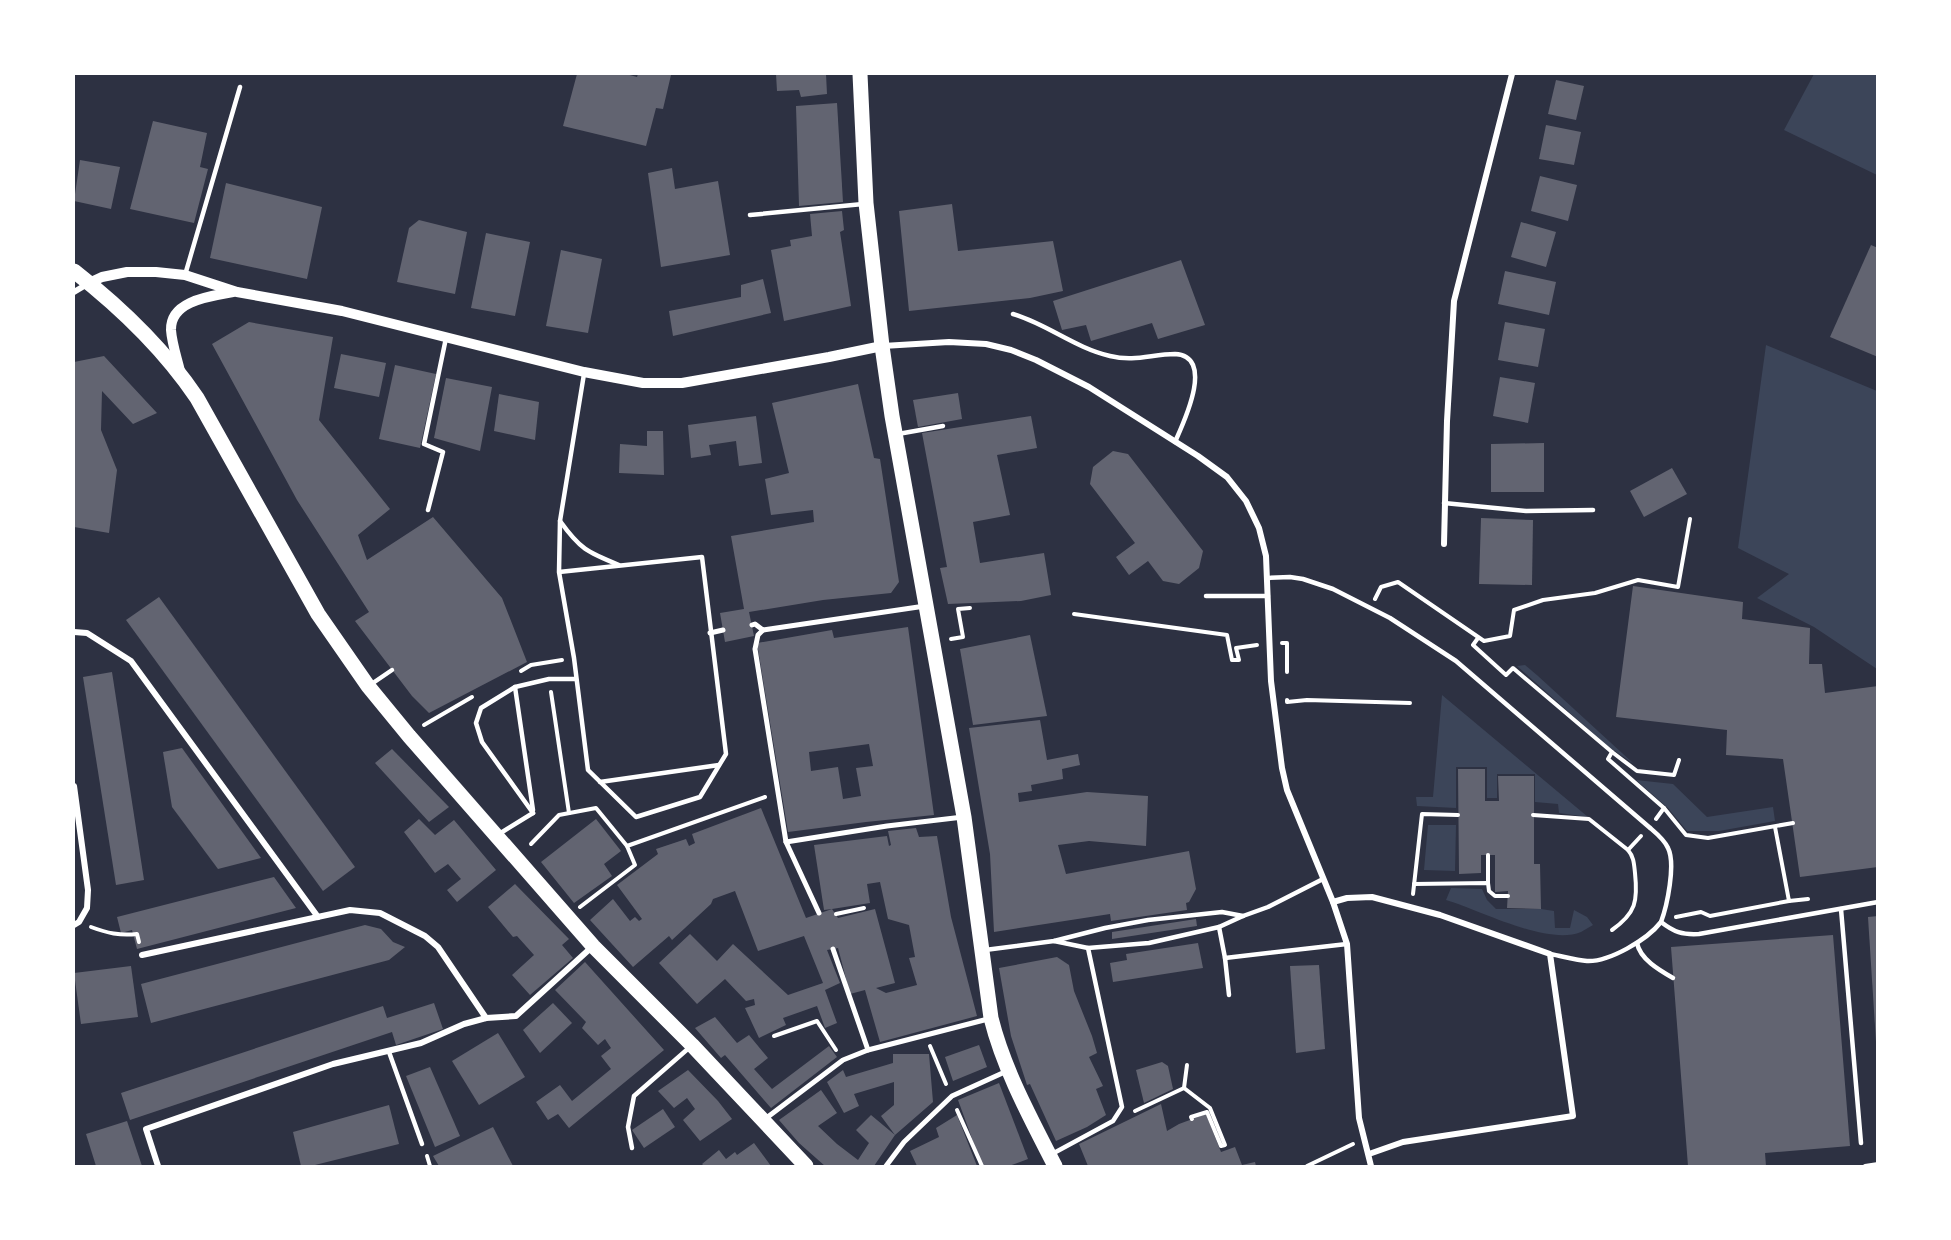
<svg xmlns="http://www.w3.org/2000/svg" width="1951" height="1240" font-family="'Nunito Sans',sans-serif">
	<style>
		.green { fill: #3c4559 }
		.building { fill: #626471; fill-rule: evenodd }
		.lines { fill: none; stroke-linecap: round; stroke-linejoin: round }
		.path { stroke: #fff; stroke-width: 4 }
		.service { stroke: #fff; stroke-width: 4.5 }
		.pedestrian { stroke: #fff; stroke-width: 5 }
		.minor { stroke: #fff; stroke-width: 6 }
		.tertiary { stroke: #fff; stroke-width: 10 }
		.primary { stroke: #fff; stroke-width: 15 }
	</style>
	<rect width="100%" height="100%" fill="#2d3142"/>
	<g class="green">
		<path d="M1814,74H1877V175L1784,130Z"/>
		<path d="M1766,345L1877,391V669L1814,627L1757,598L1789,574L1738,548Z"/>
		<path d="M1525,665L1538,676L1634,764L1606,745L1517,666Z"/>
		<path d="M1442,695L1588,817L1559,813L1558,804L1535,802V774H1497V798H1487V767H1456V808L1417,806L1416,797H1433Z"/>
		<path d="M1636,780L1673,784L1707,817L1773,807L1775,821L1719,831H1687L1668,808Z"/>
		<path d="M1428,825H1456L1455,871L1424,870Z"/>
		<path d="M1451,888L1482,889L1487,900L1496,909H1541L1554,911L1555,928H1570L1574,910L1587,917L1593,925C1589,927 1585,930 1581,932C1547,946 1480,910 1446,900Z"/>
	</g>
	<g class="building">
		<path d="M577,74H626L637,77L638,74L671,75L663,109L656,108L646,146L563,126Z"/>
		<path d="M776,74H826L827,94L801,97L799,90L777,91Z"/>
		<path d="M1556,80L1584,86L1576,120L1548,114Z"/>
		<path d="M837,103L843,202L799,206L796,106Z"/>
		<path d="M153,121L207,133L200,167L208,169L194,223L130,209Z"/>
		<path d="M1546,125L1581,132L1574,165L1539,159Z"/>
		<path d="M80,160L120,167L111,209L74,201Z"/>
		<path d="M672,168L675,189L718,181L730,255L661,267L648,173Z"/>
		<path d="M1540,176L1577,185L1568,221L1531,211Z"/>
		<path d="M226,183L322,207L307,279L210,258Z"/>
		<path d="M952,204L958,251L1053,241L1063,291L1030,298L909,311L899,211Z"/>
		<path d="M842,211L844,230L840,232L851,306L784,321L771,250L791,246L790,240L812,236L810,214Z"/>
		<path d="M419,220L467,232L455,294L397,282L409,228Z"/>
		<path d="M1521,222L1556,232L1546,267L1511,257Z"/>
		<path d="M486,233L530,242L515,316L471,308Z"/>
		<path d="M1871,245L1878,248V357L1830,337Z"/>
		<path d="M561,250L602,259L588,333L546,326Z"/>
		<path d="M1181,260L1205,325L1158,339L1152,323L1091,341L1086,325L1062,330L1053,301Z"/>
		<path d="M1505,271L1556,282L1549,315L1498,304Z"/>
		<path d="M763,279L771,313L673,336L669,311L741,297V285Z"/>
		<path d="M249,322L333,337L319,420L390,509L358,535L367,560L433,517L502,598L527,662L429,713L412,696L355,621L369,612L297,500L212,344Z"/>
		<path d="M1505,322L1545,329L1538,367L1498,360Z"/>
		<path d="M341,354L386,363L379,397L334,388Z"/>
		<path d="M104,356L157,413L133,424L102,391L101,430L117,470L109,533L74,527V362Z"/>
		<path d="M395,365L436,374L420,448L379,439Z"/>
		<path d="M1500,377L1535,383L1528,423L1493,416Z"/>
		<path d="M446,378L492,387L480,451L434,438Z"/>
		<path d="M858,384L874,458L880,459L899,582L891,593L823,600L749,612L754,636L725,642L720,613L744,609L731,536L814,522L813,510L771,515L765,479L789,473L772,403Z"/>
		<path d="M958,393L962,419L918,427L913,400Z"/>
		<path d="M499,394L539,402L535,440L494,431Z"/>
		<path d="M756,416L762,463L739,466L736,441L709,445L711,455L691,458L688,425Z"/>
		<path d="M1031,416L1037,448L997,455L1010,515L973,522L980,563L1044,553L1051,595L1021,601L948,604L940,568L947,567L922,433Z"/>
		<path d="M647,431H663L664,475L619,473L620,444L647,446Z"/>
		<path d="M1544,443V492H1491V444Z"/>
		<path d="M1113,451L1128,454L1203,551L1199,568L1179,584L1163,581L1148,561L1129,575L1116,557L1135,543L1090,484L1093,467Z"/>
		<path d="M1672,468L1687,494L1644,517L1630,491Z"/>
		<path d="M1481,518L1533,520L1532,585L1479,584Z"/>
		<path d="M1633,586L1743,602L1742,619L1810,628L1809,664H1822L1825,693L1878,686V867L1800,877L1783,759L1726,755L1727,730L1616,717Z"/>
		<path d="M159,597L355,867L323,891L126,620Z"/>
		<path d="M908,627L934,815L866,822L788,832L757,643L832,630L834,638ZM869,744L873,766L856,768L861,796L843,799L838,767L811,771L809,752Z"/>
		<path d="M1030,635L1047,716L973,725L960,649Z"/>
		<path d="M112,672L144,880L116,885L83,677Z"/>
		<path d="M1040,720L1047,760L1078,754L1080,765L1062,769L1063,779L1031,785L1032,791L1018,793L1019,802L1087,792L1148,796L1146,846L1089,841L1058,845L1066,874L1189,851L1196,889L1189,902L1186,903L1187,910L1111,921L1110,914L994,932L990,854L969,728Z"/>
		<path d="M182,748L261,858L218,869L172,807L163,752Z"/>
		<path d="M392,749L449,807L429,822L375,763Z"/>
		<path d="M1458,769H1485V801H1499L1498,776H1534V864H1540L1541,909L1507,908L1508,891L1495,892V855H1481V873L1459,874Z"/>
		<path d="M761,808L806,918L832,909L824,910L814,845L887,836L889,846L891,845L888,831L916,828L919,837L937,836L951,917L977,1016L880,1042L865,990L850,994L838,948L827,950L840,983L825,990L837,1023L825,1028L817,1006L783,1018L786,1025L759,1038L745,1008L755,1005L754,999L746,1001L725,979L697,1004L659,963L690,934L717,961L733,944L788,995L823,983L804,936L758,951L735,891L713,899L711,904L672,940L669,936L633,967L590,920L613,899L630,921L635,917L639,921L642,919L617,885L658,854L656,849L686,839L689,846L695,843L692,834ZM880,882L888,919L909,925L915,957L909,958L917,985L886,993L876,988L895,983L875,909L838,918L832,909L870,903L867,884Z"/>
		<path d="M419,819L435,835L454,820L496,870L457,902L447,890L461,879L448,864L435,873L404,832Z"/>
		<path d="M596,819L621,851L604,864L612,876L574,903L541,862Z"/>
		<path d="M274,877L296,908L137,949L132,930L121,933L117,917Z"/>
		<path d="M515,884L569,939L562,945L573,958L530,995L512,975L534,955L517,936L513,937L488,907Z"/>
		<path d="M1878,916V1042H1876L1868,917Z"/>
		<path d="M1196,919L1197,926L1112,939V932Z"/>
		<path d="M365,925L381,929L393,942L405,947L389,960L151,1023L141,984Z"/>
		<path d="M1833,935L1850,1146L1765,1153L1766,1166H1688L1671,947Z"/>
		<path d="M1198,943L1203,968L1113,982L1110,963L1127,960L1126,954Z"/>
		<path d="M1057,957L1069,965L1074,991L1092,1036L1097,1053L1089,1057L1103,1086L1096,1089L1106,1115L1087,1127L1056,1141L1030,1084L1027,1085L1011,1036L999,968Z"/>
		<path d="M585,962L664,1050L569,1128L558,1114L548,1120L536,1102L560,1085L572,1101L611,1069L601,1056L611,1048L605,1039L598,1045L582,1028L586,1022L555,990Z"/>
		<path d="M1319,965L1325,1049L1296,1053L1290,966Z"/>
		<path d="M131,966L138,1017L81,1024L74,973Z"/>
		<path d="M434,1003L443,1029L396,1045L392,1032L130,1120L121,1093L383,1006L387,1018Z"/>
		<path d="M553,1003L572,1023L540,1053L523,1030Z"/>
		<path d="M715,1017L737,1043L749,1035L768,1058L754,1069L772,1089L829,1046L837,1057L771,1108L725,1055L721,1058L695,1028Z"/>
		<path d="M498,1033L525,1077L479,1105L452,1061Z"/>
		<path d="M979,1045L987,1067L953,1081L945,1057Z"/>
		<path d="M893,1054H929L933,1102L895,1135L874,1166H825L799,1143L779,1120L821,1090L837,1113L818,1126L837,1144L858,1160L869,1143L856,1130L871,1115L895,1135L881,1116L894,1105V1082L854,1094L859,1106L844,1113L827,1082L843,1070L846,1077L893,1063Z"/>
		<path d="M1162,1062L1168,1066L1173,1089L1144,1103L1136,1070Z"/>
		<path d="M430,1067L460,1136L435,1147L406,1076Z"/>
		<path d="M688,1070L718,1101L732,1119L700,1141L683,1120L695,1109L687,1098L674,1108L658,1091Z"/>
		<path d="M999,1083L1028,1159L1009,1166H982L958,1100Z"/>
		<path d="M1161,1104L1167,1131L1179,1124L1206,1114L1221,1152L1235,1147L1242,1165L1255,1162L1256,1166H1088L1079,1144Z"/>
		<path d="M389,1105L399,1144L311,1166H301L293,1132Z"/>
		<path d="M663,1109L675,1127L644,1148L632,1130Z"/>
		<path d="M957,1115L977,1166H917L910,1151L939,1137L936,1128Z"/>
		<path d="M127,1121L142,1166H96L86,1134Z"/>
		<path d="M493,1127L513,1166H439L433,1156Z"/>
		<path d="M754,1143L771,1166H704L702,1164L719,1150L726,1159L735,1152L737,1155Z"/>
	</g>
	<g class="lines">
		<g class="path">
			<path d="M1375,599L1381,587L1398,582L1484,641L1510,636L1514,610L1543,600L1595,593L1638,580L1678,587L1690,519"/>
			<path d="M1074,614L1227,635L1232,660H1239L1236,648L1257,645"/>
			<path d="M1478,638L1473,645L1506,675L1513,668L1612,752L1637,771L1674,775L1679,760"/>
			<path d="M951,639L963,637L958,609L970,608"/>
			<path d="M1282,643H1287V672"/>
			<path d="M521,671L531,665L562,660"/>
			<path d="M551,692L569,813"/>
			<path d="M1287,700V702L1307,700L1410,703"/>
			<path d="M424,725L472,697"/>
			<path d="M1612,752L1608,759L1664,808"/>
			<path d="M1533,815L1589,819L1628,850L1641,836"/>
			<path d="M1656,819L1664,808L1686,835L1708,838L1793,823"/>
			<path d="M1775,827L1789,901L1808,899"/>
			<path d="M531,844L559,815L596,808L627,846"/>
			<path d="M1488,855V883"/>
			<path d="M1414,884L1488,883L1489,891L1495,896H1508"/>
			<path d="M1413,894L1422,814L1458,815"/>
			<path d="M580,907L635,865L627,846L765,797"/>
			<path d="M836,914L864,908"/>
			<path d="M1676,917L1701,912L1710,916L1789,901"/>
			<path d="M91,927C107,933 120,936 137,934L139,942"/>
			<path d="M1612,930C1636,913 1638,901 1635,873C1634,864 1634,857 1628,850"/>
			<path d="M774,1036L817,1021L836,1050"/>
			<path d="M930,1046L946,1084"/>
			<path d="M1184,1088L1210,1108L1225,1145L1221,1146L1207,1112L1191,1117L1192,1119"/>
			<path d="M957,1110L982,1166"/>
			<path d="M1135,1111L1184,1088L1187,1065"/>
			<path d="M427,1156L430,1166"/>
			<path d="M1307,1166L1353,1144"/>
			<path d="M1865,1166L1878,1164"/>
		</g>
		<g class="service">
			<path d="M750,215L863,204"/>
			<path d="M185,275L240,87"/>
			<path d="M1013,314C1047,324 1075,348 1110,356C1135,362 1152,354 1175,354C1216,356 1183,424 1175,442"/>
			<path d="M898,434L943,426"/>
			<path d="M1444,503L1526,511L1593,510"/>
			<path d="M428,510L443,452L424,444L446,338"/>
			<path d="M560,521C580,549 587,552 619,565"/>
			<path d="M559,572L702,557L726,754L700,797L636,817L588,770L574,658L559,572L560,521L584,374"/>
			<path d="M1267,578L1290,577L1303,579L1333,589L1390,618L1456,661L1649,827C1656,833 1664,839 1668,848C1676,864 1667,906 1661,922C1674,932 1682,935 1699,934L1878,902"/>
			<path d="M1206,596H1268"/>
			<path d="M370,685L392,670"/>
			<path d="M515,687L533,810"/>
			<path d="M600,782L719,765"/>
			<path d="M533,813L482,742L476,723L481,708L515,687L549,679H576"/>
			<path d="M499,834L533,813"/>
			<path d="M1841,909L1861,1143"/>
			<path d="M1219,927L1225,958L1229,995"/>
			<path d="M1054,941L1088,948L1149,943L1219,927L1243,916L1268,907L1323,879"/>
			<path d="M1637,943C1640,959 1659,970 1673,978"/>
			<path d="M985,950L1054,941L1105,928L1148,920L1222,912L1243,916"/>
			<path d="M1550,954C1562,956 1575,960 1587,961C1609,962 1647,940 1661,922"/>
			<path d="M1225,958L1347,944"/>
			<path d="M389,1052L422,1144"/>
			<path d="M632,1148L628,1127L634,1096L690,1047"/>
			<path d="M1052,1154L1113,1121L1122,1107L1088,948"/>
		</g>
		<g class="pedestrian">
			<path d="M752,625L755,624L763,630L925,606"/>
			<path d="M763,630L758,635L755,649L786,842L819,913"/>
			<path d="M710,633L723,630"/>
			<path d="M786,842L887,826L963,817"/>
			<path d="M833,949L868,1050"/>
			<path d="M765,1119L843,1060L868,1050L988,1019"/>
			<path d="M886,1166L904,1142L952,1096L1007,1071"/>
		</g>
		<g class="minor">
			<path d="M74,292L89,283"/>
			<path d="M883,346L949,342L986,344L1011,350L1036,360L1089,387L1198,456L1227,477L1246,501L1259,528L1266,556L1271,681L1282,768L1287,790L1333,902L1347,944L1359,1118L1371,1166"/>
			<path d="M1444,544L1447,421L1454,301L1512,74"/>
			<path d="M74,632L87,633L131,661L318,917"/>
			<path d="M74,786L88,890L87,908L79,922L74,925"/>
			<path d="M1333,902L1347,898L1372,897L1440,915L1550,954L1573,1116L1403,1142L1369,1154"/>
			<path d="M142,955L350,910L380,913L425,936L438,947L486,1018"/>
			<path d="M158,1166L146,1129L333,1064L421,1043L464,1024L486,1018L516,1016L593,946"/>
		</g>
		<g class="tertiary">
			<path d="M89,283L102,277L127,272H156L185,275L237,292L342,311L584,372L643,383H682L829,357L882,346"/>
			<path d="M180,371C177,358 172,344 171,330C170,300 212,296 233,292"/>
		</g>
		<g class="primary">
			<path d="M860,74L866,203L882,346L892,416L964,817L991,1018C1004,1070 1031,1119 1055,1166"/>
			<path d="M74,271C120,307 164,349 197,398L318,614L368,686L409,736L593,946L692,1045L806,1166"/>
		</g>
	</g>
	<rect width="1951" height="1240" fill="none" stroke="#ffffff" stroke-width="150"/>
</svg>
